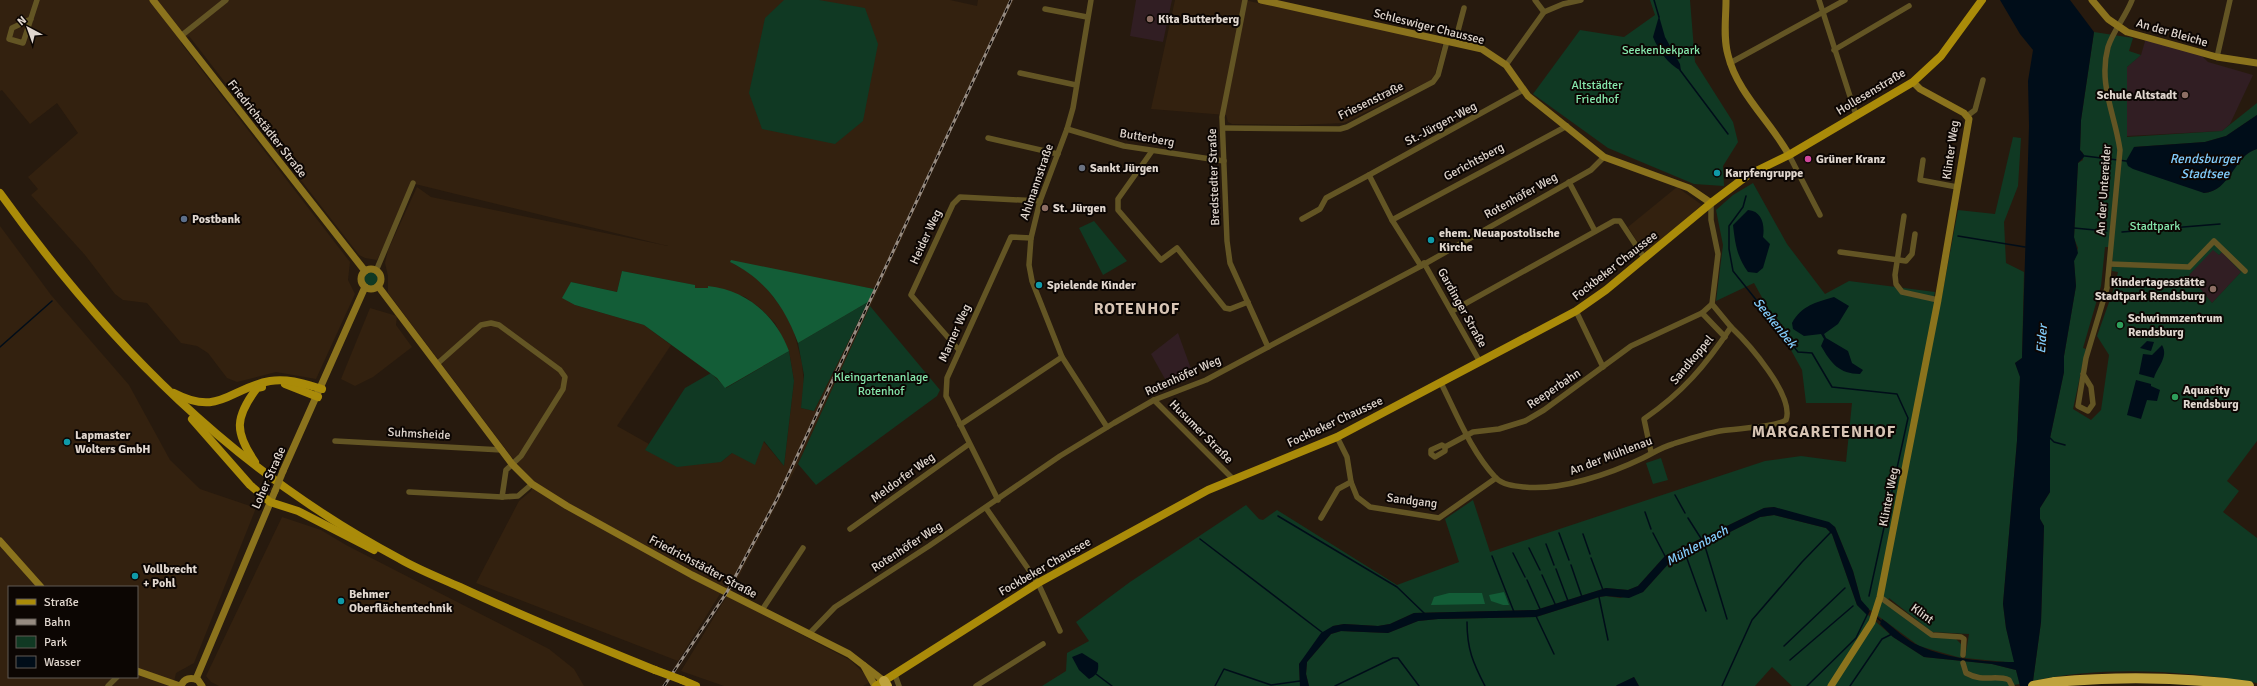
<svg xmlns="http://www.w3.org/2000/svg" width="2257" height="686" font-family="Signika,sans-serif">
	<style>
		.built { fill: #33210f; fill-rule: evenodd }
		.education { fill: #311e23 }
		.green { fill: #103923; fill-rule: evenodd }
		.forest { fill: #135d37 }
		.water { fill: #000d19 }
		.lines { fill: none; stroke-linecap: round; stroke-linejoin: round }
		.stream { stroke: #000d19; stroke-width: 1.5 }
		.street { stroke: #635524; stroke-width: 5.5 }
		.secondary { stroke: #8b731d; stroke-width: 7 }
		.primary { stroke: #aa8b09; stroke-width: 8 }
		.highway { stroke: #bfa33d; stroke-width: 10 }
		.rail-casing { stroke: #968b81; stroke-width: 3 }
		.rail { stroke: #0c0603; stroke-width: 1.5; stroke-dasharray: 4.5; stroke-linecap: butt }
		.secondary-bridge { stroke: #8b731d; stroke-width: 7 }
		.primary-bridge { stroke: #aa8b09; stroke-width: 8 }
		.highway-bridge { stroke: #bfa33d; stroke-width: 10 }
		.education-dot { fill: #8d6e63; stroke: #0c0603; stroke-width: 1.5 }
		.hotel-dot { fill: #d1479c; stroke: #0c0603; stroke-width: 1.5 }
		.worship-dot { fill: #6b7280; stroke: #0c0603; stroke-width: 1.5 }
		.culture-dot { fill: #0f9aa8; stroke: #0c0603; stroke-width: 1.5 }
		.service-dot { fill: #5c6f8a; stroke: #0c0603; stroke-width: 1.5 }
		.leisure-dot { fill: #2e9e5b; stroke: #0c0603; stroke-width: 1.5 }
		.labels { text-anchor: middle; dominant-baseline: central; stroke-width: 4; stroke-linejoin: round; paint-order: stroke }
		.poi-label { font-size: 12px; font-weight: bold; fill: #e1d7cf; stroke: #0c0603; text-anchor: start }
		.street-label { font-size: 12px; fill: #e1d7cf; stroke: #0c0603 }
		.park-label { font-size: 12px; fill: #86e7ac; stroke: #0c0603 }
		.water-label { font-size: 13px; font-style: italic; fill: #83cdfc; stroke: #0c0603 }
		.district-label { font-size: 16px; font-weight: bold; letter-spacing: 1px; fill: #d7c4b4; stroke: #0c0603 }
	</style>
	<rect width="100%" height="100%" fill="#271a0e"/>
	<g class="built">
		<path d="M0,0H950L977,6L978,0H1014L989,49L798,464L730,593L721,589L720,594L678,661L476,583L519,501L531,491L534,482L510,455L388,293V276L385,263L388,250L417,187L431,197L668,246L415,184L377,260L365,258L359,255L189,36L181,43L350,262L348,280L355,294L316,379L276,372L237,382L227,378L208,353L197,346L181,343L147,303L123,300L115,294L85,255L31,195L38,189L28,177L78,133L57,103L30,124L2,90L0,91ZM730,262L874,289L814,411L801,408L804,385L802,363L794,332L784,311L765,286L749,272ZM622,271L694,285V288H708V286L745,297L760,308L775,323L789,351L794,381L784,466L763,441L732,453L721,462L646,450L649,444L617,426L671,345L644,325L575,305L571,282L617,292Z"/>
		<path d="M1175,0H1244L1443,43L1435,74L1431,80L1344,123L1297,125L1232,124L1228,122L1226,115L1151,109Z"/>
		<path d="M1677,187L1702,205L1645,254L1628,227Z"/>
		<path d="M0,226L51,295L129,385L170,460L200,489L256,508L194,663L176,673L173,686H0ZM9,587H137V677H9Z"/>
		<path d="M370,308L397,316L396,325L412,347L373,377L355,386L341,379Z"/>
		<path d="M282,517L321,530L346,545L549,649L574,669L584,686H219L211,682L206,676Z"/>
		<path d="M727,596L850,660L872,681L863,686H724L681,671Z"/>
	</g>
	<g class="education">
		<path d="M1136,0H1172L1163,42L1130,36Z"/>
		<path d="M2146,38L2199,53L2208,62L2253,75L2230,124L2222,131L2127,136V67L2141,55Z"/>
		<path d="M2213,249L2219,255L2222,252L2241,272L2212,303L2189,275Z"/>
		<path d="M1178,333L1194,377L1170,388L1151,354Z"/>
	</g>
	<g class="green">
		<path d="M784,0H819L865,8L878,44L863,121L835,144L762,129L749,93L765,18Z"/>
		<path d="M1650,0H1690L1695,62L1733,122L1738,142L1723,166L1724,186L1694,184L1608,148L1533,94L1580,30L1624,37L1655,15Z"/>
		<path d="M2094,32L2133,38L2129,51L2141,55L2127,67V137L2222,131L2257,103V115L2226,136L2205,142L2134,147L2204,193C2230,191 2234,155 2257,149V441L2227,481L2239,491L2223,512L2257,538V683C2183,671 2107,665 2033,681L2041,622L2044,526L2040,519V508L2050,492V438L2064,372V356L2076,286L2074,261L2078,248L2074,238L2078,163L2083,160V153L2080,150L2081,120ZM2105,247H2113L2112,271L2118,272L2113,291L2097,336L2109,355L2101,410L2091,420L2073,409L2086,349L2083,348L2101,286ZM2213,250L2219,255L2222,252L2241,272L2212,303L2189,275Z"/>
		<path d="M2013,137L2021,138L2018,186L2004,222L2006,263L2024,272L2022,358L2015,363L2020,376L2017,441L2003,604L2006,628L2015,663L1965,658L1969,634L1932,632L1889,598L1887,604L1931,636L1956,639L1961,644V658L1919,646L1866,607L1861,600L1853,571L1835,527L1774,507L1764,508L1665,556L1638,586L1628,590L1606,588L1536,610L1414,613L1390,624L1378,626L1344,624L1333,626L1299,664L1300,686H1042L1066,671L1067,653L1089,641L1076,622L1130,582L1246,505L1259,519L1263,520L1277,510L1397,585L1459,562L1445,519L1473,500L1490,552L1765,461L1801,456L1846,462L1852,403H1806L1802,370L1754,283L1716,301L1723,245L1716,210L1733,195L1753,183L1787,244L1825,294L1849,281L1935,292L1933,301H1941L1958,210L1995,214Z"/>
		<path d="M1094,221L1127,261L1103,275L1079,228Z"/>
		<circle cx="371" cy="279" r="7"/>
		<path d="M868,302L814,411L801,408L804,375L798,343Z"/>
		<path d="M870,306L940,390L937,396L816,485L798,464Z"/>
		<path d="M789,351L794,381L784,466L764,441L755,465L732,453L721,462L677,467L645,450L685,388L711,373L726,388Z"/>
		<path d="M1661,458L1668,480L1653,484L1646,463Z"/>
		<path d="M1774,515L1826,528L1832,534L1857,605L1893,637L1924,657L1992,664L2016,670L2020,684L2008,686H1792L1772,667L1755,686H1639L1634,677L1616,686H1309L1306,674L1307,662L1331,634L1341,631L1388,633L1418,621L1438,619L1536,617L1599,597L1606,596L1620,598L1643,592L1670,562L1760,517Z"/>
	</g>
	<g class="forest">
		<path d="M731,260L874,289L868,302L798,343C785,307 765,279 730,262Z"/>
		<path d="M622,271L695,285V288H708V286C747,290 776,316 789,351L725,388L717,378L644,325L575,305L562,298L571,282L617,292Z"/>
		<path d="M1504,592L1509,605H1503L1491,601L1489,595Z"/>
		<path d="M1449,593H1482L1485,604L1431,605L1434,597Z"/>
	</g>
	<g class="water">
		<path d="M2000,0H2070L2094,32L2081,120L2080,150L2085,156L2078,163L2074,237L2078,253L2074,261L2076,286L2064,356V372L2050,438V492L2040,508V519L2044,526L2041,622L2033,681L2035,686H2020L2016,670L1992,664L1924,657L1893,637L1880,624L1882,619C1894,627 1906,641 1920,646C1948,659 1984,662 2014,662L2006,628L2003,604L2017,441L2020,377L2015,363L2022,358L2029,126L2028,81L2033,50L2020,34Z"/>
		<path d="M1659,16L1665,37L1680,64L1681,71C1667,63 1659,51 1653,37Z"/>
		<path d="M2257,115V149C2234,155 2231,191 2204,193L2133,169L2128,166L2126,161L2134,147L2205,142L2226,136Z"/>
		<path d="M1748,210C1762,211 1765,225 1763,237L1770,244L1763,268L1757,273L1748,272C1737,257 1735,243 1733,225Z"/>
		<path d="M1834,297L1849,306L1838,324L1824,334L1826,338L1848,351L1852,363L1863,370L1860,374C1839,374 1831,363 1821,346L1824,339L1821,334L1804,336L1793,329L1792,323C1802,305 1815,303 1834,297Z"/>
		<path d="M2147,341L2154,342L2151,351L2140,348Z"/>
		<path d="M2162,345C2169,357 2157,367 2154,378L2139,374L2143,354L2152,355Z"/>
		<path d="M2136,380L2151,384V386L2160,390L2157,401L2147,400L2141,419L2127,415Z"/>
		<path d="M1774,507L1829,522L1835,527L1853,571L1861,600L1869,609L1867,615L1857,605L1832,534L1826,528L1774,515L1760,517L1670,562L1643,592L1629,598L1606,596L1599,597L1536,617L1438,619L1418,621L1388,633L1341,631L1331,634L1307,662L1306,674L1309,686H1300L1299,664L1321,633L1333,626L1344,624L1378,626L1390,624L1414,613L1536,610L1606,588L1628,590L1638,586L1665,556L1764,508Z"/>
		<path d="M1082,653L1098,663C1099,671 1097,675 1089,679L1079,670L1072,657Z"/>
		<path d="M1634,677L1639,686H1616L1617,685Z"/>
	</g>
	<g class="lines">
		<g class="stream">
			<path d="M1654,0L1659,17"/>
			<path d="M1680,70L1728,134"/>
			<path d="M2085,156L2126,161"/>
			<path d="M1746,196L1743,207L1729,226V249L1733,271L1798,352L1812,353L1832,387L1897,394L1908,418L1869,596"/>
			<path d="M2074,228L2095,230"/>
			<path d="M2099,230L2107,231"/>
			<path d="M2122,232L2220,224"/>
			<path d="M1958,236L2025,247"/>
			<path d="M0,347L52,301"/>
			<path d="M2050,438L2054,442L2065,445"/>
			<path d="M1675,495L1685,513"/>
			<path d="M1645,512L1651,529"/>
			<path d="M1278,516L1397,587L1424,613"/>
			<path d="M1688,518L1702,540"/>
			<path d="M1559,533L1569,560"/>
			<path d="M1653,533L1665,556"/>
			<path d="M1583,534L1590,554"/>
			<path d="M1200,539L1323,633"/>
			<path d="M1704,543L1727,619"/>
			<path d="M1546,544L1554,565"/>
			<path d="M1529,548L1540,570"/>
			<path d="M1513,553L1525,577"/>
			<path d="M1685,553L1706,611"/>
			<path d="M1492,556L1514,612"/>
			<path d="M1591,558L1603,590"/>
			<path d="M1571,565L1582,597"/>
			<path d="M1556,569L1568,601"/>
			<path d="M1542,575L1556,606"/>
			<path d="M1527,580L1540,609"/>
			<path d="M1599,597L1608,640"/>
			<path d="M1536,616L1554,654"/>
			<path d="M1876,617L1882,622"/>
			<path d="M1467,622C1467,649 1473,663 1485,686"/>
			<path d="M1784,646L1845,588"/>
			<path d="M1790,660L1853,606"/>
			<path d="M1096,674L1112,686"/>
			<path d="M1215,686L1224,669L1271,685L1300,681"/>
			<path d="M1335,686L1393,658H1398L1419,686"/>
			<path d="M1722,686L1752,620L1802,562L1831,532"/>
			<path d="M1807,686L1856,638L1869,611"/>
			<path d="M1850,686L1882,639L1892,634"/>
		</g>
		<g class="street">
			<path d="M1091,0L1073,108L1067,129L1040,201L1031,238L1029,265L1032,281L1062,357L1107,427"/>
			<path d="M1245,0L1222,117L1227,241L1230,263L1268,347"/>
			<path d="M1535,0L1544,12"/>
			<path d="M1819,0L1856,115"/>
			<path d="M1045,9L1087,17"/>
			<path d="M31,19L12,28L9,39L23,43L37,0"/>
			<path d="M181,36L226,0"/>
			<path d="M1455,42L1464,8"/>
			<path d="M1834,50L1909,6"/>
			<path d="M2217,57L2230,0"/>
			<path d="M1730,63L1845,0"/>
			<path d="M1506,65L1544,12L1563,4L1581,0"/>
			<path d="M1020,73L1076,85"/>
			<path d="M1967,116L1975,110L1983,80"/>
			<path d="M1223,128L1340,129L1347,127L1433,82L1438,75L1447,41"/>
			<path d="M1067,129L1124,146L1224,161"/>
			<path d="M988,138L1058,154"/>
			<path d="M1152,151L1118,199V210L1161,260L1177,248L1225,308L1230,309L1248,302"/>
			<path d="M1789,155L1820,215"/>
			<path d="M1923,160L1920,180L1957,187"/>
			<path d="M1569,182L1595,231"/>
			<path d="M1904,216L1895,275L1896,284L1902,292L1938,300"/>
			<path d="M1302,219L1320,209L1326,198L1369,175"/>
			<path d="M1392,220L1567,126"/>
			<path d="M1840,252L1906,261L1912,254L1915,234"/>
			<path d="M1424,263L1480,362"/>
			<path d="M2110,264L2189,267L2214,241L2245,271"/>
			<path d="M1421,266L1392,220L1369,175L1523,90"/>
			<path d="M376,271L413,183"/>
			<path d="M1452,311L1614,221H1620L1645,259"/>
			<path d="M1576,311L1603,367"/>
			<path d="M1702,313L1725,337"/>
			<path d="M959,350L911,295L953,204L960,197L1040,201"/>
			<path d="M437,364L481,325L491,323L499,325L560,370L565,377L563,389L521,456L506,470L502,497L518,496L532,484"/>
			<path d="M2083,374L2091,387L2093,404L2088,411L2078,406L2086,358L2107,288L2120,150C2115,114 2098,84 2108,47C2113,31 2126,16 2132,0"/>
			<path d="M1441,383C1457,415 1471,451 1496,478C1503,485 1514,486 1524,487C1560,491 1610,474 1643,458C1653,453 1662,447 1673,444C1689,439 1704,434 1720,431C1737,428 1773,428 1786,420C1795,396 1748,343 1731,327"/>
			<path d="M1154,400L1233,479"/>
			<path d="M960,425L1062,357"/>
			<path d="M335,441L502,450"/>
			<path d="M1445,447L1442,445L1431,450V454L1435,457L1445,451V447L1473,432L1499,429L1525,421L1544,410L1631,346L1702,313L1712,304"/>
			<path d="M1651,452L1644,419C1682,393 1706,365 1731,327L1712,304L1718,254L1711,220V203"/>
			<path d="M1351,482L1357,497L1370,507L1439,518L1496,478"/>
			<path d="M409,492L502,497"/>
			<path d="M998,500L946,396L947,378L1011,237L1031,238"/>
			<path d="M986,508L1038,583L1060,631"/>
			<path d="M1321,518L1338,489L1351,482L1347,457L1337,437"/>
			<path d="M850,529L969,444"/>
			<path d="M1880,597L1932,635L1961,637L1964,639L1963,655"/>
			<path d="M762,610L803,548"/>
			<path d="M810,633L835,607L929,546L1060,456L1114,423L1154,400L1206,380L1268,347L1421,266L1591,170L1604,157"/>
			<path d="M1963,663L1966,673C1984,683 1995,674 2009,680L2012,686"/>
			<path d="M895,675L899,686"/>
			<path d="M108,686L117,677"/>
			<path d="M976,686L1043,644"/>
		</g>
		<g class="secondary">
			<path d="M153,0L365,271"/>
			<path d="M1261,0L1482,49L1506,65L1528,96L1604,157L1689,188L1711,203"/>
			<path d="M1726,0C1726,18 1723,38 1728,55C1737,93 1771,122 1789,155"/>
			<path d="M2092,0L2108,19L2127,32L2217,57L2257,63"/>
			<circle cx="371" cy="279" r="10"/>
			<path d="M378,286L512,464L532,484L567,506L692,575L849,654L884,681"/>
			<path d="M283,471L365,287"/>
			<path d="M0,541L41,587"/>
			<path d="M864,666L875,686"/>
			<path d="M137,671L180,686"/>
			<path d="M196,679L275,491"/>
			<path d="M181,686C184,678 191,677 198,680L202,686"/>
			<path d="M1831,686L1872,622L1880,597L1938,300L1969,119L1964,113L1920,89L1913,82"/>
		</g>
		<g class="primary">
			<path d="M0,193C110,346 233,470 400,559C419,570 440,578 460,587C524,617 589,643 655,670"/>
			<path d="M285,384L318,397"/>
			<path d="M174,393C220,417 229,388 270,381C288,378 305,384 322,389"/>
			<path d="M192,419L250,485L270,502L298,511L374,550"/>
			<path d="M255,462C234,432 235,417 257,388L262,387"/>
			<path d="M682,680L696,686"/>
			<path d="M876,686L1038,583L1208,490L1337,437L1576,311L1606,290L1711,203L1748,175L1789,155L1913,82L1941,56L1982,0"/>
		</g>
		<g class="highway">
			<path d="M884,681L887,686"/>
			<path d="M2055,682C2121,676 2184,677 2249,686"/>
		</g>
		<g class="rail-casing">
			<path id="rail" d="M664,686L727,592L777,499L1011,0"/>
		</g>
		<use href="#rail" class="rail"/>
		<path class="secondary-bridge" d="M275,491L283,471"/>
		<path class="primary-bridge" d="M655,670L682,680"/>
		<path class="highway-bridge" d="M2033,686L2055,682"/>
	</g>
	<g class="education-dot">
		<circle cx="1150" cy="19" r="4"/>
		<circle cx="2185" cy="95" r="4"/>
		<circle cx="1045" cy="208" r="4"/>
		<circle cx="2213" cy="289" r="4"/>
	</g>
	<circle class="hotel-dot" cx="1808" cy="159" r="4"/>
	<circle class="worship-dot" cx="1082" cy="168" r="4"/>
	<g class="culture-dot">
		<circle cx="1717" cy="173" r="4"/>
		<circle cx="1431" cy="240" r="4"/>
		<circle cx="1039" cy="285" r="4"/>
		<circle cx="67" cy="442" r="4"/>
		<circle cx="135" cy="576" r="4"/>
		<circle cx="341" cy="601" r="4"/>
	</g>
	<circle class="service-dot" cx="184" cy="219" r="4"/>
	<g class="leisure-dot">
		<circle cx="2120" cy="325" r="4"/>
		<circle cx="2175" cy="397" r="4"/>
	</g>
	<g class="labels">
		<g class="poi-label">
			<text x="1158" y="19">Kita Butterberg</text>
			<text x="2177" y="95" text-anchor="end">Schule Altstadt</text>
			<text x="1816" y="159">Grüner Kranz</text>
			<text x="1090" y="168">Sankt Jürgen</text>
			<text x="1725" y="173">Karpfengruppe</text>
			<text x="1053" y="208">St. Jürgen</text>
			<text x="192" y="219">Postbank</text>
			<text x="1439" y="233">ehem. Neuapostolische<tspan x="1439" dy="14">Kirche</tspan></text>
			<text x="2205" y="282" text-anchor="end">Kindertagesstätte<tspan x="2205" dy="14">Stadtpark Rendsburg</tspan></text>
			<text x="1047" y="285">Spielende Kinder</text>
			<text x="2128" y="318">Schwimmzentrum<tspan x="2128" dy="14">Rendsburg</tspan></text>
			<text x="2183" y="390">Aquacity<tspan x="2183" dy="14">Rendsburg</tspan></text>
			<text x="75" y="435">Lapmaster<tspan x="75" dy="14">Wolters GmbH</tspan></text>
			<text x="143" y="569">Vollbrecht<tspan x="143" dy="14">+ Pohl</tspan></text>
			<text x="349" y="594">Behmer<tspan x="349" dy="14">Oberflächentechnik</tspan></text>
		</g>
		<g class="street-label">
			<text transform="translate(1429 27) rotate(14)">Schleswiger Chaussee</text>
			<text transform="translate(2172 33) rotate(16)">An der Bleiche</text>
			<text transform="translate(1871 92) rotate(-31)">Hollesenstraße</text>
			<text transform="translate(1371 101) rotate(-26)">Friesenstraße</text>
			<text transform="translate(1441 124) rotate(-28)">St.-Jürgen-Weg</text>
			<text transform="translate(267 129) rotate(52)">Friedrichstädter Straße</text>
			<text transform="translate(1147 138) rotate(10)">Butterberg</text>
			<text transform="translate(1951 150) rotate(-82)">Klinter Weg</text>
			<text transform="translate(1474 162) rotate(-28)">Gerichtsberg</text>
			<text transform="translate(1214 177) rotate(-92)">Bredstedter Straße</text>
			<text transform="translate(1037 182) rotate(-71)">Ahlmannstraße</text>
			<text transform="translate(2104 190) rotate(-86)">An der Untereider</text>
			<text transform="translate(1521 196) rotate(-29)">Rotenhöfer Weg</text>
			<text transform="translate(926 237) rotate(-65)">Heider Weg</text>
			<text transform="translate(1615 266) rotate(-38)">Fockbeker Chaussee</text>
			<text transform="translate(1462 308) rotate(61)">Gardinger Straße</text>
			<text transform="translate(955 333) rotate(-66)">Marner Weg</text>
			<text transform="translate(1692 360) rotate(-50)">Sandkoppel</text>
			<text transform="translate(1183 376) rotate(-24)">Rotenhöfer Weg</text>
			<text transform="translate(1554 389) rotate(-34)">Reeperbahn</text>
			<text transform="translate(1335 422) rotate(-25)">Fockbeker Chaussee</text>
			<text transform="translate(1201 432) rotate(45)">Husumer Straße</text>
			<text transform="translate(419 434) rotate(3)">Suhmsheide</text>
			<text transform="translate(1611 456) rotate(-21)">An der Mühlenau</text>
			<text transform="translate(269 478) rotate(-66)">Loher Straße</text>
			<text transform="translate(903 478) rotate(-36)">Meldorfer Weg</text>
			<text transform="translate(1889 497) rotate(-79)">Klinter Weg</text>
			<text transform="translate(1412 501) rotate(7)">Sandgang</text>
			<text transform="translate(907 547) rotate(-33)">Rotenhöfer Weg</text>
			<text transform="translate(703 567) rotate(28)">Friedrichstädter Straße</text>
			<text transform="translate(1045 567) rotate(-30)">Fockbeker Chaussee</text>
			<text transform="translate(1922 614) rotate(36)">Klint</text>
		</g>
		<g class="park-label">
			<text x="1661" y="50">Seekenbekpark</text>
			<text x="1597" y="85">Altstädter<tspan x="1597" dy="14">Friedhof</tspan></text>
			<text x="2155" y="226">Stadtpark</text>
			<text x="881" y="377">Kleingartenanlage<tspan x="881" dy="14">Rotenhof</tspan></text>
		</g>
		<g class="water-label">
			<text x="2205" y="159">Rendsburger<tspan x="2205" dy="15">Stadtsee</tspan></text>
			<text transform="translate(1775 323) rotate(51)">Seekenbek</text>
			<text transform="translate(2042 339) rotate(-86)">Eider</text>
			<text transform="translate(1697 546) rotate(-29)">Mühlenbach</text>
		</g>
		<g class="district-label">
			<text x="1137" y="309">ROTENHOF</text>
			<text x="1824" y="432">MARGARETENHOF</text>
		</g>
	</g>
	<rect x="8" y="586" width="130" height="92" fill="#0c0603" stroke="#615a55"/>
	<rect x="16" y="599" width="20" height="6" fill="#aa8b09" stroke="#615a55"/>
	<text x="44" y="606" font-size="12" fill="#e1d7cf">Straße</text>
	<rect x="16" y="619" width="20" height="6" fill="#968b81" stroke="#615a55"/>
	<text x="44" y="626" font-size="12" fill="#e1d7cf">Bahn</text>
	<rect x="16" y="636" width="20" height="12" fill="#103923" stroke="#615a55"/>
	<text x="44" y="646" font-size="12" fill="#e1d7cf">Park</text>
	<rect x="16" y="656" width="20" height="12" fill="#000d19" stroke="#615a55"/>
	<text x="44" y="666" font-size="12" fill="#e1d7cf">Wasser</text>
	<g transform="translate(28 28) rotate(319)" stroke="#0c0603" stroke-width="3" paint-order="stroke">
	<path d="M0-3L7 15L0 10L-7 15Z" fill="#e1d7cf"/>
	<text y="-6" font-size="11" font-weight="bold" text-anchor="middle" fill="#e1d7cf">N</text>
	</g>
</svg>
